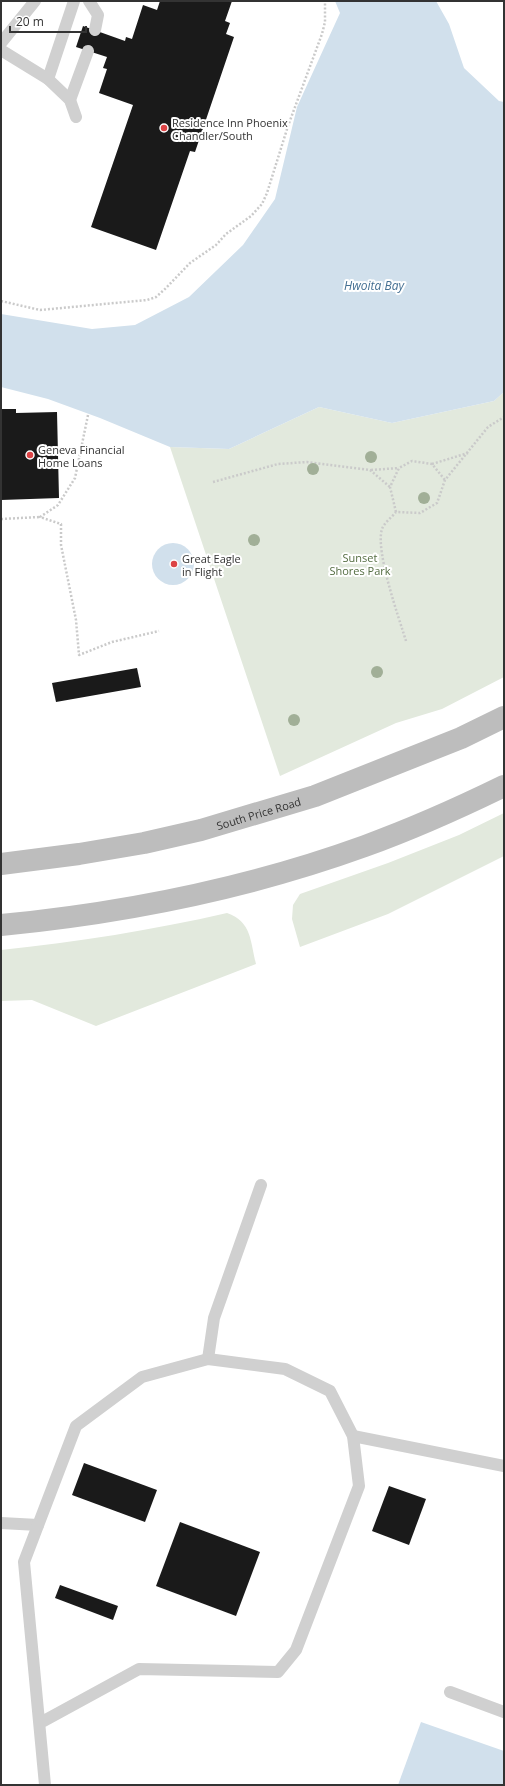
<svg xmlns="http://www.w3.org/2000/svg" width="505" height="1786" font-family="'Open Sans',sans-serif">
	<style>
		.green { fill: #e2e9dd }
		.water { fill: #d1e0ec }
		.building { fill: #1a1a1a }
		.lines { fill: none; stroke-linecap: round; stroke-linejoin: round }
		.path { stroke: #cacaca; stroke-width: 2.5; stroke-dasharray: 2 2; stroke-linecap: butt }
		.service { stroke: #d0d0d0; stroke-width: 12 }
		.secondary { stroke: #bdbdbd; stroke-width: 22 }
		.tree { fill: #a1af97 }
		.poi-dot { fill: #dc4345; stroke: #fff; stroke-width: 1.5 }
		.labels { text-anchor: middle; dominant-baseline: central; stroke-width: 4; stroke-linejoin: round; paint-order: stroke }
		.poi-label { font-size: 11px; fill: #333; stroke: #fff; text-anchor: start }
		.park-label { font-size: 11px; fill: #546d42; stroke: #fff }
		.street-label { font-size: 11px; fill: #333; stroke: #fff }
		.water-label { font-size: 12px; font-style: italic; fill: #446f92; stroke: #fff }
	</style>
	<rect width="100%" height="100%" fill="#fff"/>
	<g class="green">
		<path d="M504,392V677L442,709L396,723L280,776L170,447L229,449L319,407L392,423L494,401Z"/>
		<path d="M504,813V856L388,914L300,947L292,919L293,905L300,894L388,863L459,835Z"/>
		<path d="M227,913C252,922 250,941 256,964L96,1026L32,1000L1,1001V950C77,942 153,930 227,913Z"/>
	</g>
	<g class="water">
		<path d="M335,1H436L449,24L464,68L499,101L504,102V392L494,401L392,423L319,407L229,449L170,447L100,418L48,399L1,387V314L92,329L135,325L189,297L243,245L275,199L297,107L340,13Z"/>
		<circle cx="173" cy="564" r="21"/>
		<path d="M421,1722L504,1751V1785H398Z"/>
	</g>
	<g class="building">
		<path d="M160,1H232L225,21L230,23L226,34L234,37L195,152L190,151L156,250L91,227L133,105L99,93L107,69L103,68L107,57L76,47L83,26L125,41L126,37L132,39L143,5L157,10Z"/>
		<path d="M1,409H16V413L57,412L59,498L1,500Z"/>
		<path d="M137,668L141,687L56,702L52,683Z"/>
		<path d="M84,1463L157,1490L145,1522L72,1495Z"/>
		<path d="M389,1486L426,1499L409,1545L372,1531Z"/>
		<path d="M180,1522L260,1552L236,1616L156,1586Z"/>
		<path d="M60,1585L118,1606L113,1620L55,1598Z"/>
	</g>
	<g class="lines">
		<g class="path">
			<path d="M1,301L40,310L147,300L156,297L165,289L190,263L216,245L226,234L251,216L262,204L267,193L288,126L322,34L325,22V1"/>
			<path d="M88,415L75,478L58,505L40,517L61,524V545L76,620L79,655L112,642L159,631"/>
			<path d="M432,464L468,453"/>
			<path d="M371,470L399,468"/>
			<path d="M213,482L278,464L307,462L370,470L390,487"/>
			<path d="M396,512L390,487L399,468L412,461L432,464L445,480"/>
			<path d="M1,519L40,517"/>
			<path d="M406,641C399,618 375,551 382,529C384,523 392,517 396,512L420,513L437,503L445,480L488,427L504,417"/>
		</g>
		<g class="service">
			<path d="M89,1L98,15L95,30"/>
			<path d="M1,43L35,1"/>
			<path d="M1,50L48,79L70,100L76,117"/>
			<path d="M48,79L74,1"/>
			<path d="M70,100L88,51"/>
			<path d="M208,1359L214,1318L261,1185"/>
			<path d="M353,1436L504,1466"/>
			<path d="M1,1523L38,1525"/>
			<path d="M450,1692L504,1712"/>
			<path d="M40,1723L139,1669L278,1672L296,1650L359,1486L353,1436L330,1391L285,1369L208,1359L142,1377L76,1426L24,1562L45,1785"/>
		</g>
		<g class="secondary">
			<path id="s1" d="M1,864L79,854L144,843L201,830L315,796L461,738L504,717"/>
			<path d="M1,925C124,913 249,888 365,846C412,829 459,808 504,786"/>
		</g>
	</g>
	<g class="tree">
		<circle cx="371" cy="457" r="6"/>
		<circle cx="313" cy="469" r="6"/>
		<circle cx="424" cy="498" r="6"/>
		<circle cx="254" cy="540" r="6"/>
		<circle cx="377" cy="672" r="6"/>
		<circle cx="294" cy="720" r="6"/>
	</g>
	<g class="poi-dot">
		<circle cx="164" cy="128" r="4"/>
		<circle cx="30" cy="455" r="4"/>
		<circle cx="174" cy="564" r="4"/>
	</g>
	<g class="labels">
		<g class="poi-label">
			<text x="172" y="122">Residence Inn Phoenix<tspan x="172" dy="13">Chandler/South</tspan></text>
			<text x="38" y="449">Geneva Financial<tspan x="38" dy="13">Home Loans</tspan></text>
			<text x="182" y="558">Great Eagle<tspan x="182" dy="13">in Flight</tspan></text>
		</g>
		<g class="park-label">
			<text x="360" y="557">Sunset<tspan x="360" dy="13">Shores Park</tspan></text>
		</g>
		<g class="street-label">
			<text stroke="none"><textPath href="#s1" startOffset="263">South Price Road</textPath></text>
		</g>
		<g class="water-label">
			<text x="374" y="285">Hwoita Bay</text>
		</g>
	</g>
	<rect width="505" height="1786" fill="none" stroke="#333333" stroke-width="4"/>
	<path d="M10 26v6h76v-6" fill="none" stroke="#333333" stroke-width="2"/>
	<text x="16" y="26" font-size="12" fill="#333333" stroke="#ffffff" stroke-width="3" paint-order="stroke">20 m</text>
</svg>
